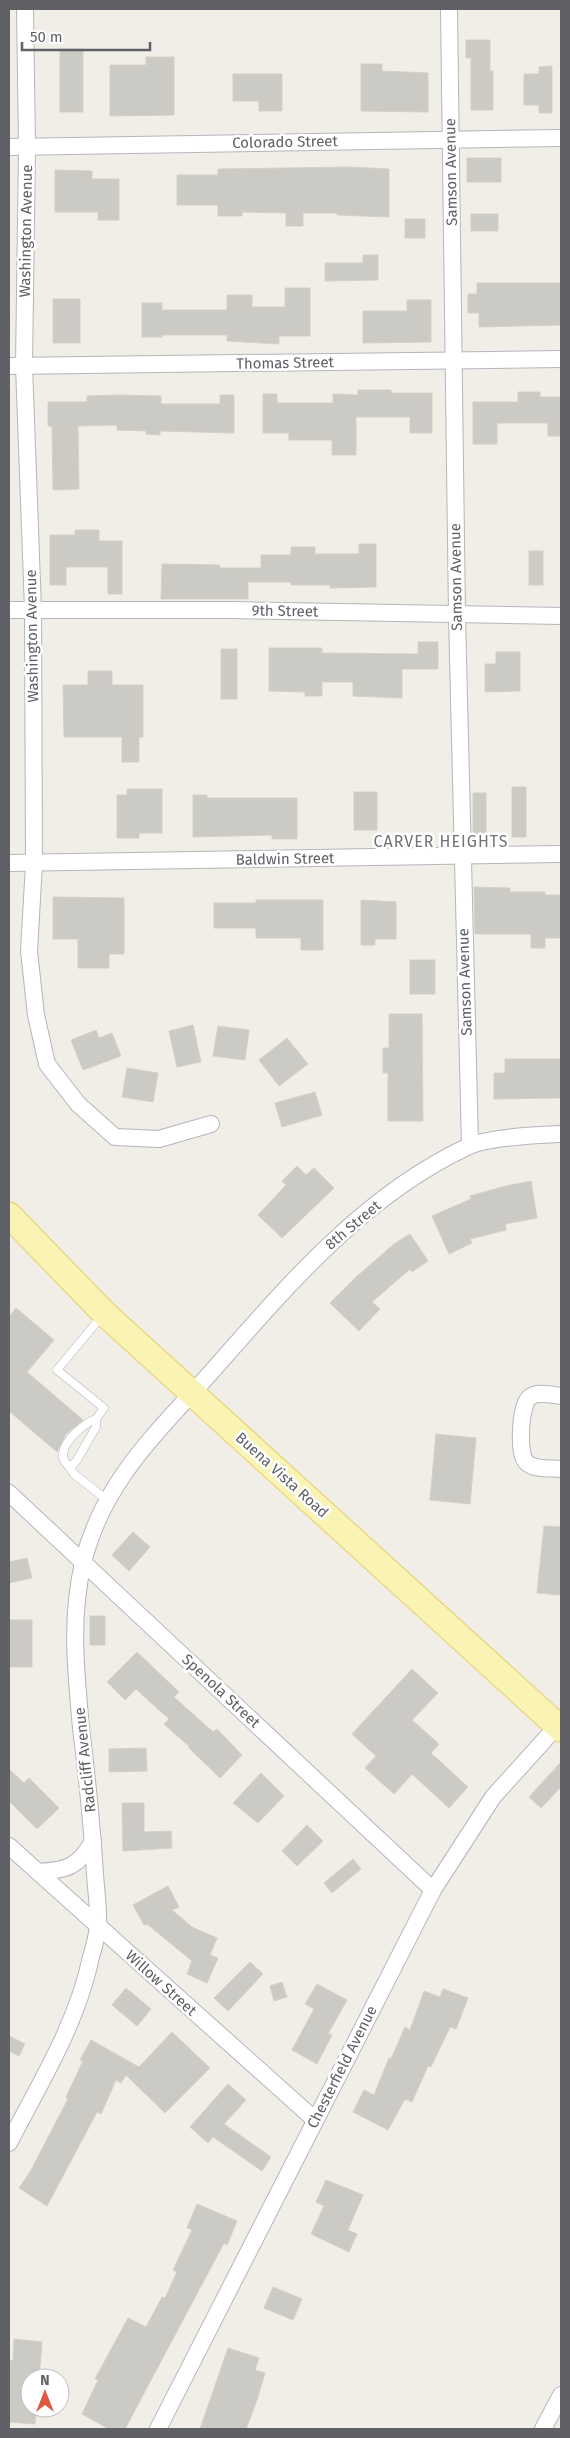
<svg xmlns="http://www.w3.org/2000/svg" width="570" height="2438" font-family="'Fira Sans',sans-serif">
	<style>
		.building { fill: #cbcac4; stroke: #d4d1c6 }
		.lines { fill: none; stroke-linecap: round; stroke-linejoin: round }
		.lane-casing { stroke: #b4b6bb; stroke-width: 9 }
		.street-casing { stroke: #b4b6bb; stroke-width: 18 }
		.primary-casing { stroke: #e7ce69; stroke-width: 27 }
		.lane { stroke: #fff; stroke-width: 8 }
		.street { stroke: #fff; stroke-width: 16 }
		.primary { stroke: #f9f4b3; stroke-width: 25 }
		.labels { text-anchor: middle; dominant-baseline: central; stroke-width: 5; stroke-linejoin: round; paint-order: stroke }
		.street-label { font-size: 15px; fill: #5f6166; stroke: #fff }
		.neighbourhood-label { font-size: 16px; letter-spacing: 1px; fill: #707378; stroke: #fff }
	</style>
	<rect width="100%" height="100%" fill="#f0eee7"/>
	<g class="building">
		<path d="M466,40H490V71H493V110H471V58H466Z"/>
		<rect x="60" y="49" width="23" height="63"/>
		<path d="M146,57H174V115L110,116V65H146Z"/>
		<path d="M361,64H382V71L428,73V112L361,111Z"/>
		<path d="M552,66V113H539V105H524V74H539V67Z"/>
		<path d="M233,74H282V111H259V101H233Z"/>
		<rect x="467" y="158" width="34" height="24"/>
		<path d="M350,167L389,169V217L337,215V213H303V226H286V213L242,212V216H218V205H177V175H218V169Z"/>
		<path d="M55,170L92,171V179H119V220H98V212H55Z"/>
		<rect x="471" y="214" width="27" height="17"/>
		<rect x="405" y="219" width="20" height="19"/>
		<path d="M363,255H378V280L325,281V263H363Z"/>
		<path d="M477,283H561V325L479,327V313H468V294H477Z"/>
		<path d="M285,288H310V336H279V344L227,341V335H162V337H142V303H162V310H227V295H252V307H285Z"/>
		<rect x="53" y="299" width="27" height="44"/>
		<path d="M407,300H431V342L363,343V311H407Z"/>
		<path d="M358,390H391V393H432V433H410V417H356V455H332V440H289V433H263V394H277V403H333V394L358,395Z"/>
		<path d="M518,392H540V397H561V436H548V423H497V444H473V402H518Z"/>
		<path d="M118,395L161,396V404H220V395H234V433L160,431V435L146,434V431L117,430V425L78,426L79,489L53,490L52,426H48V402H87V396Z"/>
		<path d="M75,530H99V541H122V594H108V567H66V585H50V535H75Z"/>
		<path d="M359,544H376V587L330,588V585H291V582H248V599H161L162,564L220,565V568H261V555H291V547H315V554H359Z"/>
		<rect x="529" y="551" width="14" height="34"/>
		<path d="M418,642H438V669H402V698L353,696V682H322V696H305V692L269,691V648H322V653L418,654Z"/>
		<rect x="221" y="649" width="16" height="50"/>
		<path d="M496,652H520V691L485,692V664H496Z"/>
		<path d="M88,671H112V685H143V737H139V762H122V737H64L63,685H88Z"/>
		<rect x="512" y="787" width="14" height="50"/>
		<path d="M127,789H162V833H139V838H117V795H127Z"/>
		<rect x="354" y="792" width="23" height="38"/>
		<rect x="473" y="793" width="13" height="46"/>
		<path d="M193,795H207V798H297V839H272V835L193,837Z"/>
		<path d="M474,887L510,888V892H545V895H561V938H545V948H531V934H475Z"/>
		<path d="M53,897L124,898V954H109V968H78V939H53Z"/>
		<path d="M256,900H323V950H301V938H256V928H214V903H256Z"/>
		<path d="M361,900L396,902V939H375V945H361Z"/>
		<rect x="410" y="960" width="25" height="34"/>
		<path d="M389,1014H422L423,1121H388V1073H383V1048H389Z"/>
		<path d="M193,1025L201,1062L177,1067L169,1031Z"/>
		<path d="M218,1026L249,1030L245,1060L213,1056Z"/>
		<path d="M96,1030L99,1038L112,1033L121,1056L83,1070L71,1040Z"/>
		<path d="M287,1038L308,1064L279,1086L259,1060Z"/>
		<path d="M505,1059H561V1098L494,1099V1073H505Z"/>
		<path d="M127,1068L158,1073L153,1102L122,1097Z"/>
		<path d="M315,1092L322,1115L282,1127L275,1103Z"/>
		<path d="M297,1166L306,1175L314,1168L334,1188L282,1238L258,1215L286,1185L282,1181Z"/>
		<path d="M531,1181L537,1218L505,1224L506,1230L470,1239L472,1243L449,1254L432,1216L471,1199L470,1196L506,1186Z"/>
		<path d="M410,1234L428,1261L412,1272L410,1269L372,1302L380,1309L359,1331L330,1303L355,1278L394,1244Z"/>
		<path d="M16,1308L54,1340L27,1372L83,1420L66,1434L57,1452L9,1411V1317Z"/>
		<path d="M436,1434L476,1438L470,1504L430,1500Z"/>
		<path d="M544,1526L561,1527V1595L537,1593Z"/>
		<path d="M133,1532L150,1547L129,1571L112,1555Z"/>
		<path d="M27,1558L32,1578L9,1583V1562Z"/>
		<rect x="90" y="1616" width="15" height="29"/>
		<rect x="9" y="1620" width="23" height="47"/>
		<path d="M137,1652L179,1692L174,1697L213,1732L217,1729L242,1755L220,1778L188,1747H190L164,1724L169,1719L136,1689L125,1700L107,1682Z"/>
		<path d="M412,1669L438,1693L412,1720L439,1744L431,1753L468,1787L449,1808L412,1774L394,1794L365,1768L376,1756L352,1734Z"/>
		<path d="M146,1748L147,1771L109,1772V1749Z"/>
		<path d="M561,1762V1787L541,1808L529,1797Z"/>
		<path d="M9,1769L24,1783L29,1778L59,1808L37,1829L9,1801Z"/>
		<path d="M261,1773L284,1796L258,1823L233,1803Z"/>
		<path d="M122,1803H144V1832L171,1831L172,1848L123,1851Z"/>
		<path d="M307,1825L323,1841L297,1866L282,1851Z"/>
		<path d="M353,1859L361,1869L332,1893L324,1883Z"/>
		<path d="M168,1886L179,1907L172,1910L192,1927L217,1938L210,1955L218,1958L207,1983L187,1974L192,1961L147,1924L144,1925L133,1905Z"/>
		<path d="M250,1962L263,1974L228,2011L214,1998Z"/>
		<path d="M282,1982L287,1997L274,2001L270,1986Z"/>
		<path d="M317,1984L347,2000L328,2034L332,2035L317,2064L292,2050L314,2009L305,2004Z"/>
		<path d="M126,1988L151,2009L137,2026L112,2005Z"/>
		<path d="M443,1989L468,1998L456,2029L450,2027L431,2067L428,2066L412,2102L405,2099L388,2130L353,2112L364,2090L374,2095L389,2058L391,2059L405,2027L410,2030L424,1991L440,1997Z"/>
		<path d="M172,2032L210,2068L165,2113L126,2075L121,2083L116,2080L101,2114L97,2112L47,2206L19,2188L30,2172L68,2099L66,2097L83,2061L80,2060L91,2040L139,2067Z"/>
		<path d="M9,2036L25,2044L19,2056L9,2051Z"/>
		<path d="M228,2084L246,2100L224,2124L271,2157L262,2171L213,2137L208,2143L190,2127Z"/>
		<path d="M326,2180L363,2195L348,2230L357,2234L349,2252L311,2234L324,2206L316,2202Z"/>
		<path d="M197,2204L237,2221L227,2245L224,2243L125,2429H109L82,2414L98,2380L95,2379L128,2318L146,2327L162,2297L165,2298L177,2272L173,2270L192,2230L187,2228Z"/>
		<path d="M273,2287L302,2299L293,2320L264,2308Z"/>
		<path d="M14,2339L42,2342L39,2378H30V2408H36L35,2424L9,2422V2360L13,2361Z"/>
		<path d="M228,2348L259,2358L255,2370L265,2373L257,2400L246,2429H200Z"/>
	</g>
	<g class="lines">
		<g class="lane-casing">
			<g id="lane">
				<path d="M101,1317L57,1370L104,1408L96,1419V1427L77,1460L70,1468L74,1474L107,1500"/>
				<path d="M70,1468C67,1464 62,1460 63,1454C64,1440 85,1423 96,1419"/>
			</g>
		</g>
		<g class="street-casing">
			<g id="street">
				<path d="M25,9L27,147L24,366L33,610L34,864L29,951L36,1015L47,1064L78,1104L115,1137L159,1139L211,1124"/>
				<path d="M449,9L457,616L470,1145"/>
				<path d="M9,147L561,138"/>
				<path d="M9,366L561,359"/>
				<path d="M9,610H233L561,616"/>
				<path d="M9,863L561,854"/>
				<path d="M561,1396C552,1395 538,1391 530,1397C520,1404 517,1455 527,1463C535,1470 551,1468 561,1469"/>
				<path d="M9,1493L433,1890"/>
				<path d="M9,1846L314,2119"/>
				<path d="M38,1872C68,1870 78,1867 93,1841"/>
				<path d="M9,2143C40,2083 77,2024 91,1957C94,1947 97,1936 98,1926C99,1909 96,1891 95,1874C92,1825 87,1777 81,1728C76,1672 70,1619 83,1563C103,1480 160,1430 214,1369C288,1285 363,1196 467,1147C487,1137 538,1135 561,1134"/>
				<path d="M158,2429L433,1890L493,1797L558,1725"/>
				<path d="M543,2429L561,2395"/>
			</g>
		</g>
		<g class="primary-casing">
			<path id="primary" d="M9,1215L104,1313L561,1729"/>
		</g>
		<use href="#lane" class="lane"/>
		<use href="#street" class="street"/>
		<use href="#primary" class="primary"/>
	</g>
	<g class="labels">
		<g class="street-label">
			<text transform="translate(285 142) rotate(-1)">Colorado Street</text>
			<text transform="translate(451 172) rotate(-91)">Samson Avenue</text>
			<text transform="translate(26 231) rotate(-89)">Washington Avenue</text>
			<text transform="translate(285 363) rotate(-1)">Thomas Street</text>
			<text transform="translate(456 577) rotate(-91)">Samson Avenue</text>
			<text transform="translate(285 611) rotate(1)">9th Street</text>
			<text transform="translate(32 636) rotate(-91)">Washington Avenue</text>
			<text transform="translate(285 859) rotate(-1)">Baldwin Street</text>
			<text transform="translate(465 982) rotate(-92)">Samson Avenue</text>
			<text transform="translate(353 1225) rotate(-40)">8th Street</text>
			<text transform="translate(282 1475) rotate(42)">Buena Vista Road</text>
			<text transform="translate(221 1691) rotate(43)">Spenola Street</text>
			<text transform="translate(85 1760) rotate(-96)">Radcliff Avenue</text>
			<text transform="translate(161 1983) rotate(42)">Willow Street</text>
			<text transform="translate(342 2067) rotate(-63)">Chesterfield Avenue</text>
		</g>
		<g class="neighbourhood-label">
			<text x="441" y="841">CARVER HEIGHTS</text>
		</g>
	</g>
	<rect width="570" height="2438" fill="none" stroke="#5f6166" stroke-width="20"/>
	<g transform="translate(45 2393)"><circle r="24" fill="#ffffff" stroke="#bfc0c2"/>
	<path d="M0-4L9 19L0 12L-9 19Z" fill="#dd5940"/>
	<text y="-8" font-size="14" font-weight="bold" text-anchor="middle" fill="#5f6166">N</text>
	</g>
	<path d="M22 42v8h128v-8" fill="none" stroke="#5f6166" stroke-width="2.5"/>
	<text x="30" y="42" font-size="15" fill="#5f6166" stroke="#ffffff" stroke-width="4" paint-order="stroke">50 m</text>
</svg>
